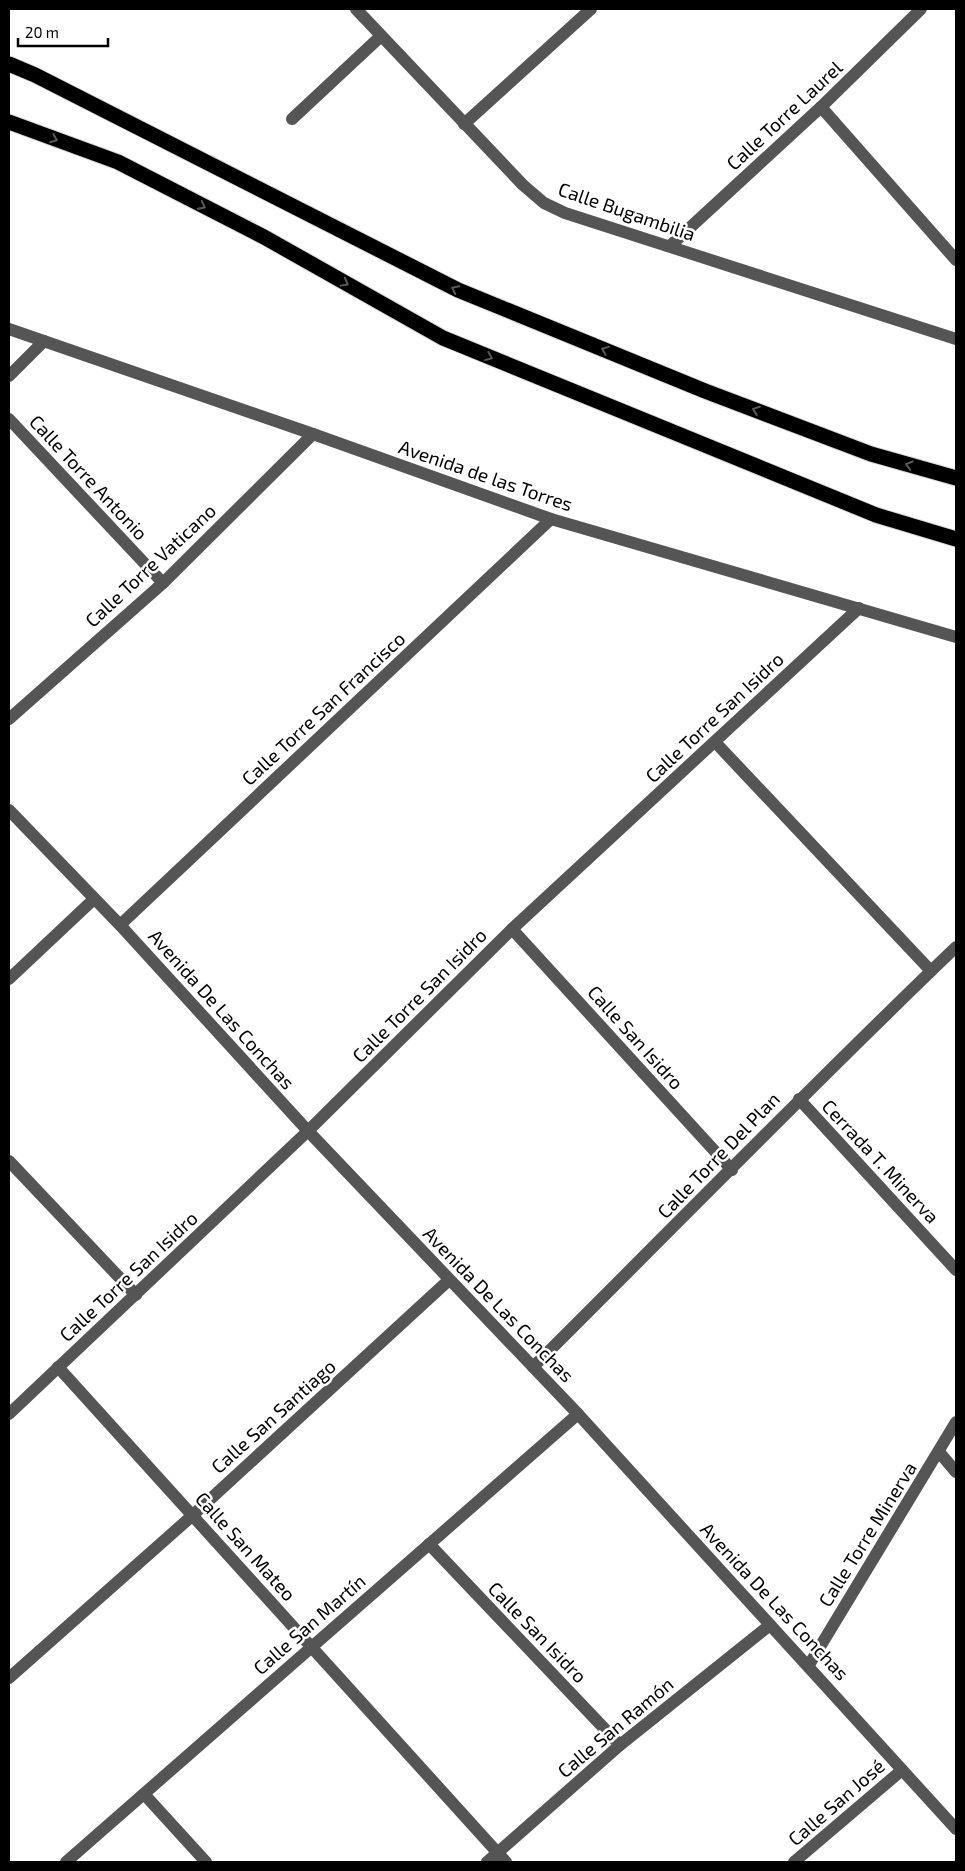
<svg xmlns="http://www.w3.org/2000/svg" width="965" height="1871" font-family="'Exo 2',sans-serif">
	<style>
		.lines { fill: none; stroke-linecap: round; stroke-linejoin: round }
		.highway-casing { stroke: #dbdbdb; stroke-width: 17 }
		.minor { stroke: #555; stroke-width: 12 }
		.highway { stroke: #000; stroke-width: 15 }
		.oneway { stroke: #595959 }
		.labels { text-anchor: middle; dominant-baseline: central; stroke-width: 5; stroke-linejoin: round; paint-order: stroke }
		.street-label { font-size: 19px; fill: #000; stroke: #fff }
	</style>
	<rect width="100%" height="100%" fill="#fff"/>
	<g class="lines">
		<g class="highway-casing">
			<g id="highway">
				<path d="M9,64L35,75L458,290L705,391L871,454L956,478"/>
				<path d="M9,122L118,162L264,237L443,338L876,515L956,539"/>
			</g>
		</g>
		<g class="minor">
			<path d="M356,9L523,185L544,203L565,213L956,339"/>
			<path d="M821,107L956,260"/>
			<path d="M292,119L381,36"/>
			<path d="M464,124L591,9"/>
			<path d="M670,246L821,107L921,9"/>
			<path d="M9,329L313,434L551,519L956,637"/>
			<path d="M9,376L44,341"/>
			<path d="M9,419L163,583"/>
			<path d="M9,719L163,583L313,434"/>
			<path d="M715,742L931,971"/>
			<path d="M9,810L120,925L308,1131L578,1414L956,1829"/>
			<path d="M120,925L551,519"/>
			<path d="M512,929L732,1170"/>
			<path d="M9,979L94,899"/>
			<path d="M799,1099L956,1270"/>
			<path d="M9,1161L136,1295"/>
			<path d="M58,1367L506,1862"/>
			<path d="M533,1367C674,1227 813,1084 956,947"/>
			<path d="M9,1414L308,1131L512,929L859,608"/>
			<path d="M939,1452L956,1472"/>
			<path d="M429,1544L620,1745"/>
			<path d="M809,1665L956,1422"/>
			<path d="M9,1678L193,1515L449,1280"/>
			<path d="M144,1794L206,1862"/>
			<path d="M66,1862L578,1414"/>
			<path d="M487,1862L620,1745L770,1625"/>
			<path d="M794,1862L902,1770"/>
		</g>
		<use href="#highway" class="highway"/>
	</g>
	<defs><path id="oneway-chevron" d="M-2-3.5L2.5 0L-2 3.5" fill="none" stroke-width="1.6" stroke-linecap="round" stroke-linejoin="round" transform="scale(1.25)"/></defs>
	<g class="oneway">
		<use href="#oneway-chevron" transform="translate(54 139) rotate(21)"/>
		<use href="#oneway-chevron" transform="translate(202 206) rotate(27)"/>
		<use href="#oneway-chevron" transform="translate(345 283) rotate(29)"/>
		<use href="#oneway-chevron" transform="translate(455 289) rotate(-154)"/>
		<use href="#oneway-chevron" transform="translate(605 350) rotate(-158)"/>
		<use href="#oneway-chevron" transform="translate(489 357) rotate(22)"/>
		<use href="#oneway-chevron" transform="translate(756 410) rotate(-159)"/>
		<use href="#oneway-chevron" transform="translate(909 465) rotate(-164)"/>
	</g>
	<g class="labels">
		<g class="street-label">
			<text transform="translate(784 115) rotate(-43)">Calle Torre Laurel</text>
			<text transform="translate(627 211) rotate(19)">Calle Bugambilia</text>
			<text transform="translate(486 475) rotate(19)">Avenida de las Torres</text>
			<text transform="translate(89 477) rotate(47)">Calle Torre Antonio</text>
			<text transform="translate(150 565) rotate(-43)">Calle Torre Vaticano</text>
			<text transform="translate(323 708) rotate(-43)">Calle Torre San Francisco</text>
			<text transform="translate(714 717) rotate(-43)">Calle Torre San Isidro</text>
			<text transform="translate(419 995) rotate(-45)">Calle Torre San Isidro</text>
			<text transform="translate(222 1009) rotate(48)">Avenida De Las Conchas</text>
			<text transform="translate(636 1037) rotate(48)">Calle San Isidro</text>
			<text transform="translate(718 1155) rotate(-46)">Calle Torre Del Plan</text>
			<text transform="translate(881 1161) rotate(47)">Cerrada T. Minerva</text>
			<text transform="translate(128 1276) rotate(-43)">Calle Torre San Isidro</text>
			<text transform="translate(499 1304) rotate(46)">Avenida De Las Conchas</text>
			<text transform="translate(273 1416) rotate(-42)">Calle San Santiago</text>
			<text transform="translate(867 1534) rotate(-58)">Calle Torre Minerva</text>
			<text transform="translate(246 1546) rotate(48)">Calle San Mateo</text>
			<text transform="translate(775 1601) rotate(47)">Avenida De Las Conchas</text>
			<text transform="translate(309 1624) rotate(-41)">Calle San Martín</text>
			<text transform="translate(538 1632) rotate(46)">Calle San Isidro</text>
			<text transform="translate(615 1727) rotate(-40)">Calle San Ramón</text>
			<text transform="translate(836 1802) rotate(-41)">Calle San José</text>
		</g>
	</g>
	<rect width="965" height="1871" fill="none" stroke="#000000" stroke-width="20"/>
	<path d="M18 38v8h90v-8" fill="none" stroke="#000000" stroke-width="2.5"/>
	<text x="25" y="38" font-size="15" fill="#000000" stroke="#ffffff" stroke-width="4" paint-order="stroke">20 m</text>
</svg>
